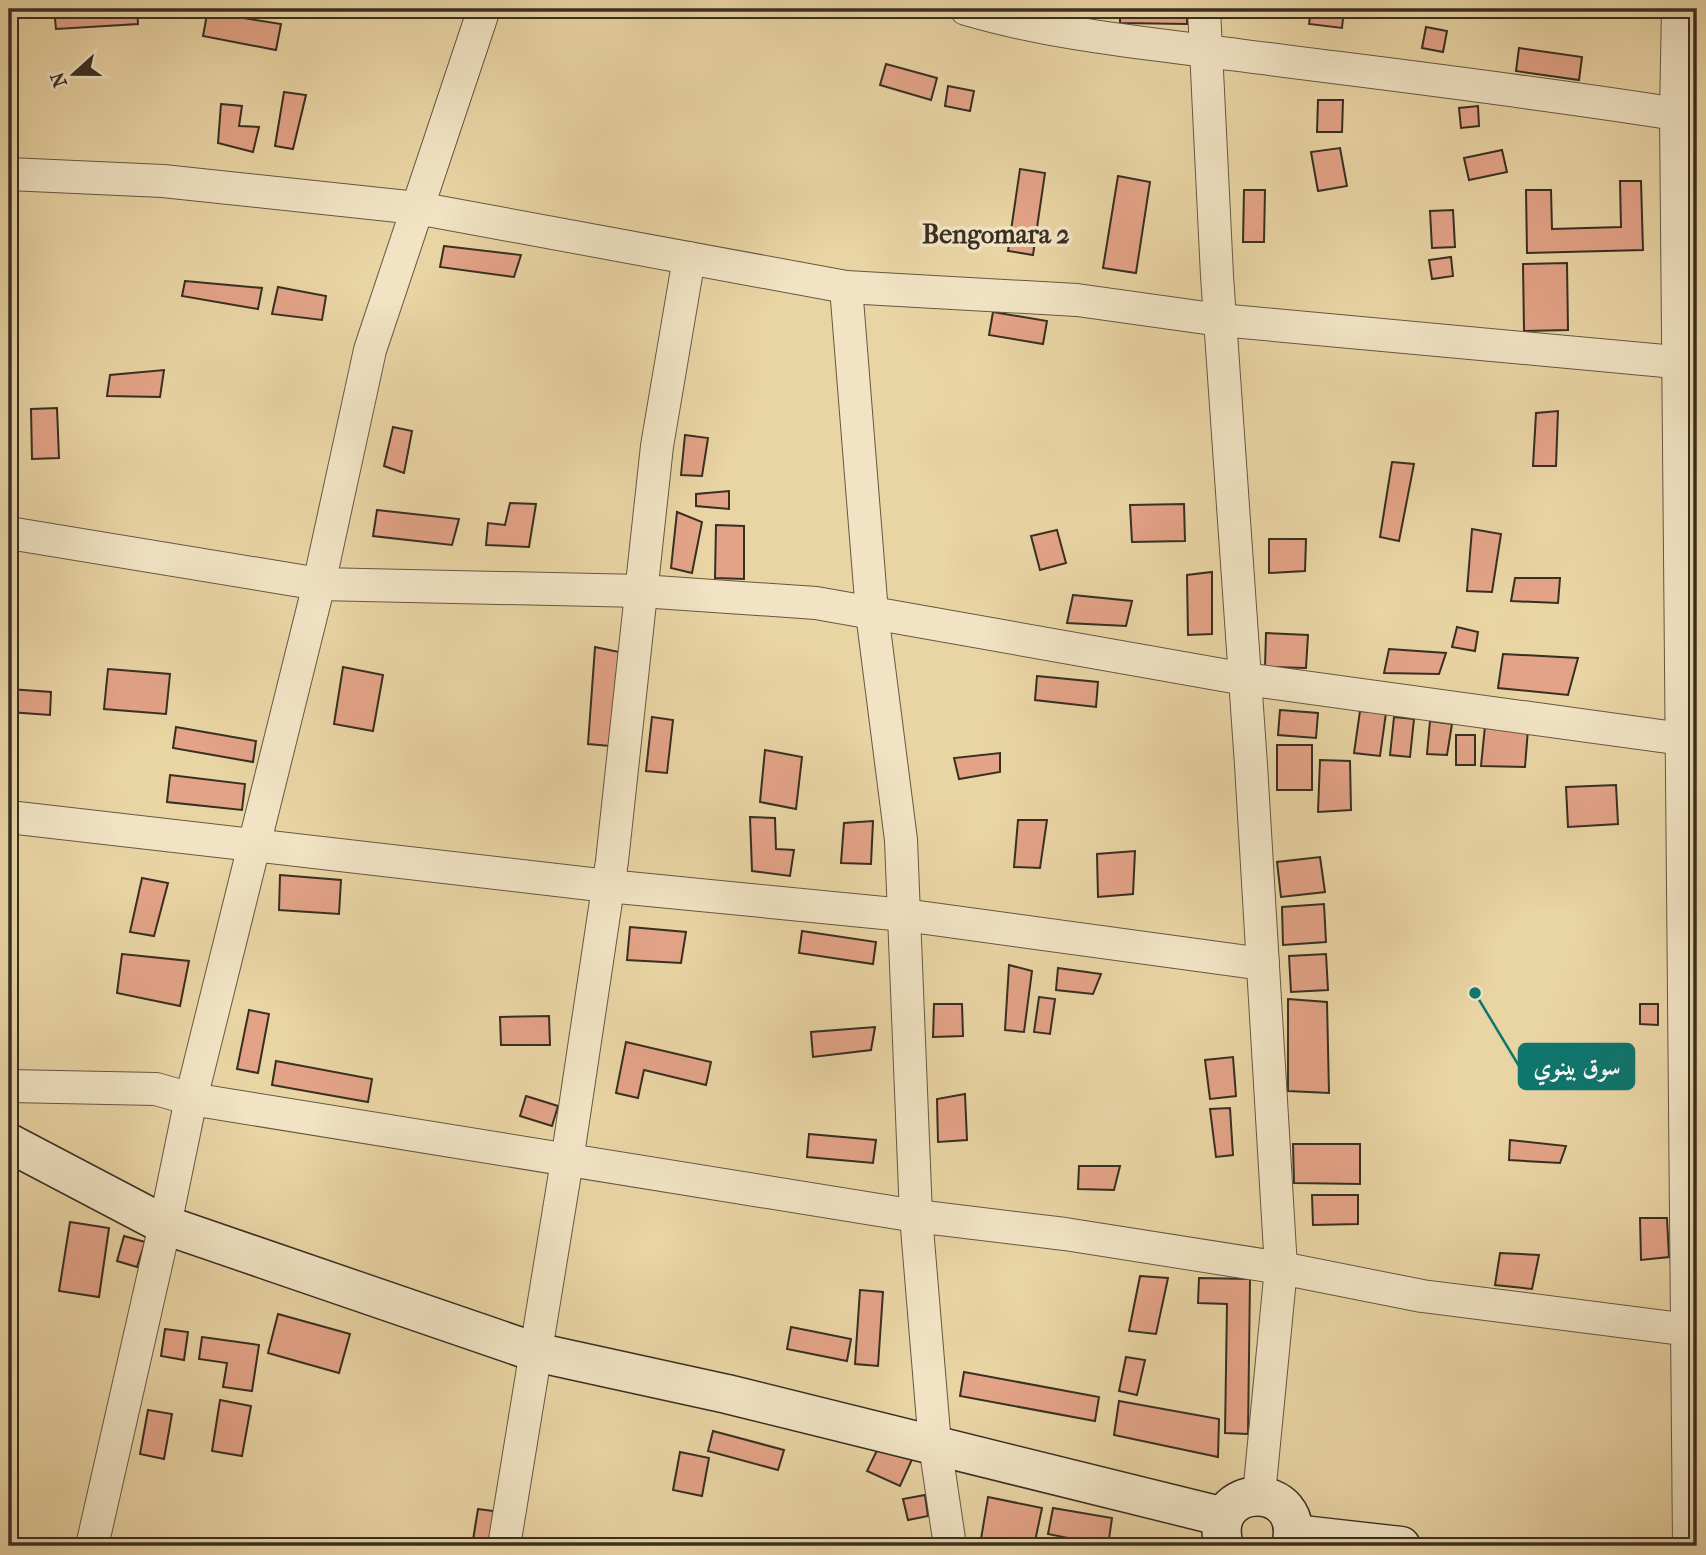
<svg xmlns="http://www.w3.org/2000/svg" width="1706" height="1555" font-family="'IM FELL French Canon',Amiri,serif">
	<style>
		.building { fill: #e3a387; stroke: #382f22; stroke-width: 2 }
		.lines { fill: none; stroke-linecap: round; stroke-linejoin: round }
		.street-casing { stroke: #645842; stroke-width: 34 }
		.secondary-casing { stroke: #382f22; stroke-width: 41 }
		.street { stroke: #f1e3c4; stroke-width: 32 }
		.secondary { stroke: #f1e3c4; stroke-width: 38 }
		.labels { text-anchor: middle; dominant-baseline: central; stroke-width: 7; stroke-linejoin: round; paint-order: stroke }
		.quarter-label { font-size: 26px; font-weight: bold; fill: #382f22; stroke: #f1e3c4 }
		.leader { fill: none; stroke: #0f766e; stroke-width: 2.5 }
		.callout-dot { fill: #0f766e; stroke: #f1e3c4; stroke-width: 2.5 }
		.callout { fill: #0f766e; stroke: #0f766e; stroke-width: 2.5 }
		.callout-label { font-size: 24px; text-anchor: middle; font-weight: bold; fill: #fff }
	</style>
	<rect width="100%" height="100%" fill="#e9d4a4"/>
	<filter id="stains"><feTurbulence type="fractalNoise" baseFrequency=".00286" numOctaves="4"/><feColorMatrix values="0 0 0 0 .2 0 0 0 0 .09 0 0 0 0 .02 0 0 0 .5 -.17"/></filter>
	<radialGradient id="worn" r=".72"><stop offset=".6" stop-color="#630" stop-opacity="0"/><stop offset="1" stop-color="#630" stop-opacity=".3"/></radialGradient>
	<g class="building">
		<path d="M54,9H137L138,24L56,29Z"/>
		<path d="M208,9H245L243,18L281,24L276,50L203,36Z"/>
		<path d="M1120,9H1187V24L1120,23Z"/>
		<path d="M1311,9H1344L1342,28L1309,24Z"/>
		<path d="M1426,27L1447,31L1443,52L1422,48Z"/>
		<path d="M1519,48L1582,57L1579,80L1516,71Z"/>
		<path d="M886,64L937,78L931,100L880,85Z"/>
		<path d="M948,86L974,91L970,111L945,106Z"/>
		<path d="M284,92L306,95L293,149L275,146Z"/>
		<path d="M1318,100H1343L1342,132H1317Z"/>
		<path d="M221,104L242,106L239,126L259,127L253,152L218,143Z"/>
		<path d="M1478,106L1479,126L1461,128L1459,108Z"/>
		<path d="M1340,148L1347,186L1318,191L1311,152Z"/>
		<path d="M1502,150L1507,172L1469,180L1464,158Z"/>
		<path d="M1020,169L1045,173L1033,255L1008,251Z"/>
		<path d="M1118,176L1150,182L1136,273L1103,268Z"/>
		<path d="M1620,181H1641L1643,250L1527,253L1526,190H1551L1552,229L1621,227Z"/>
		<path d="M1244,190H1265L1264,242H1243Z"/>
		<path d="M1453,210L1455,247L1432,248L1430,211Z"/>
		<path d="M444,246L521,255L514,277L440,267Z"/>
		<path d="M1451,257L1453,276L1432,279L1429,260Z"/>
		<path d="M1567,263L1568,330L1524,331L1523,264Z"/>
		<path d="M185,281L262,288L258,309L182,296Z"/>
		<path d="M278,287L326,296L322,320L272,314Z"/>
		<path d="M993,312L1047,321L1043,344L989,335Z"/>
		<path d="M164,370L160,397L107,396L110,375Z"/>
		<path d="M57,408L59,458L32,459L31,409Z"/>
		<path d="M1558,411L1556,466H1533L1536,413Z"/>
		<path d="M393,427L412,431L404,473L384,466Z"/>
		<path d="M685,435L708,438L702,476L681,475Z"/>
		<path d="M1392,462L1414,464L1399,541L1380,537Z"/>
		<path d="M729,491V509L696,506V494Z"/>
		<path d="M510,503L536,504L529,547L486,545L488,523L505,525Z"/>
		<path d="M1184,504L1185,541L1132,542L1130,505Z"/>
		<path d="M377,510L459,519L452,545L373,536Z"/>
		<path d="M677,512L702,522L692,573L671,568Z"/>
		<path d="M716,525L744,526V579L715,578Z"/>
		<path d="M1472,529L1501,534L1492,592L1467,591Z"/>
		<path d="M1057,530L1066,563L1040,570L1031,536Z"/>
		<path d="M1269,539H1306L1305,571L1269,573Z"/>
		<path d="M1212,572V634L1188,635L1187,575Z"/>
		<path d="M1515,578H1560L1558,603L1511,601Z"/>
		<path d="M1073,595L1132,601L1126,626L1067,623Z"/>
		<path d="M1457,627L1478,632L1475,651L1452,647Z"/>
		<path d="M1266,633L1308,635L1306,668L1265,667Z"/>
		<path d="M595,647L619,652L610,746L588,744Z"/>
		<path d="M1389,649L1446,653L1439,674L1384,673Z"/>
		<path d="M1503,654L1578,658L1568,695L1498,688Z"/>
		<path d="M343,667L383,675L373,731L334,724Z"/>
		<path d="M108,669L170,674L166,714L104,709Z"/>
		<path d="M1037,676L1098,682L1096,707L1035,700Z"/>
		<path d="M9,689L51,692L50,715L9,712Z"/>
		<path d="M1280,710L1318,713L1316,738L1278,735Z"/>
		<path d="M1360,711L1386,713L1380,756L1354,753Z"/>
		<path d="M652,717L673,720L667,773L646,771Z"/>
		<path d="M1394,717L1414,719L1410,757L1390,755Z"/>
		<path d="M1430,721L1452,724L1447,755L1427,754Z"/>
		<path d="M1485,726L1528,729L1525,767L1481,766Z"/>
		<path d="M176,727L256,741L253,762L173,748Z"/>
		<rect x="1456" y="735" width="19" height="30"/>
		<rect x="1277" y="745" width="35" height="45"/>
		<path d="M765,750L802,757L796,809L760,802Z"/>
		<path d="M1000,753V772L959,779L954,758Z"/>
		<path d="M1320,760L1350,761L1351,810L1318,812Z"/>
		<path d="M170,775L245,784L242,810L167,802Z"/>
		<path d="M1616,785L1618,824L1568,827L1566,787Z"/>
		<path d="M750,817L775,818L776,849L794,850L790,876L752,871Z"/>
		<path d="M1018,820H1047L1040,868L1014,867Z"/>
		<path d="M873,821L871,864L841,863L844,823Z"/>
		<path d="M1135,851L1133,894L1098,897L1097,854Z"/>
		<path d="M1320,857L1325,892L1281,897L1277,862Z"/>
		<path d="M280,875L341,880L339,914L279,910Z"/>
		<path d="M142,878L168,883L154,936L130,932Z"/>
		<path d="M1324,904L1326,942L1283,945L1282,907Z"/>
		<path d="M630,927L686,932L681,963L627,960Z"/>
		<path d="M802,931L876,942L873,964L799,953Z"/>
		<path d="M122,954L189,961L180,1006L117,993Z"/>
		<path d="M1326,954L1328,990L1291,992L1289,956Z"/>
		<path d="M1009,965L1032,971L1024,1032L1005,1030Z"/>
		<path d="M1058,968L1101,974L1093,994L1056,990Z"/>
		<path d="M1039,997L1055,999L1050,1034L1034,1032Z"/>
		<path d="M1288,999L1327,1002L1329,1093L1288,1091Z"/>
		<path d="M934,1004H962L963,1036L933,1037Z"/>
		<path d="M1640,1004H1658V1025L1640,1024Z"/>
		<path d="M249,1010L269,1014L258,1073L237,1069Z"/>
		<path d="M549,1016L550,1045H501L500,1017Z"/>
		<path d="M875,1027L871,1050L813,1057L811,1032Z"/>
		<path d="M626,1042L711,1062L706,1085L644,1070L638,1098L616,1093Z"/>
		<path d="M1233,1057L1236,1096L1210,1099L1205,1060Z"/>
		<path d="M276,1061L372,1079L368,1102L272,1085Z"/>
		<path d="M965,1094L967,1140L938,1142L937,1099Z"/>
		<path d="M526,1096L558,1106L552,1126L520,1116Z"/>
		<path d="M1230,1108L1233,1155L1216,1157L1210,1109Z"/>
		<path d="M809,1134L876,1140L873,1163L807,1157Z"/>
		<path d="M1510,1140L1566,1146L1560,1163L1509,1160Z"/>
		<path d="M1293,1144H1360V1184L1294,1183Z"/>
		<path d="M1079,1166H1120L1114,1190L1078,1189Z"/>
		<path d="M1312,1195H1358V1224L1313,1225Z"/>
		<path d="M1640,1218H1667L1669,1257L1641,1260Z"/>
		<path d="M70,1222L109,1228L99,1297L59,1291Z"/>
		<path d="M124,1236L145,1242L137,1267L117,1261Z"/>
		<path d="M1500,1253L1539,1255L1532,1289L1495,1285Z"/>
		<path d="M1140,1276L1168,1278L1156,1334L1129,1331Z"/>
		<path d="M1199,1278L1250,1279L1248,1434L1225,1433L1227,1304L1198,1303Z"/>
		<path d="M860,1290L883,1292L878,1366L855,1364Z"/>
		<path d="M278,1314L350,1334L339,1373L268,1353Z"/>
		<path d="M791,1327L851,1339L847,1361L787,1349Z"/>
		<path d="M165,1329L188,1332L184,1360L161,1356Z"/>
		<path d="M202,1337L259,1345L252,1391L223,1387L227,1363L199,1359Z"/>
		<path d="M1126,1357L1145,1360L1137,1395L1119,1391Z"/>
		<path d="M964,1372L1099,1397L1095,1421L960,1396Z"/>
		<path d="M220,1400L251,1406L242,1456L212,1451Z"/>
		<path d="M1119,1401L1219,1419L1218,1457L1114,1435Z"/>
		<path d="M148,1410L172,1414L164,1459L140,1454Z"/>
		<path d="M713,1431L784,1450L778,1470L708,1451Z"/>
		<path d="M882,1440L914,1455L900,1486L867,1471Z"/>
		<path d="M680,1452L709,1458L702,1496L673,1490Z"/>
		<path d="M925,1495L928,1516L908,1520L903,1499Z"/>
		<path d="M988,1497L1042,1508L1034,1546H1019L981,1539Z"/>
		<path d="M1053,1508L1112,1518L1108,1546L1048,1534Z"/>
		<path d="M478,1509L501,1512L496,1546H472Z"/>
	</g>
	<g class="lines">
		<g class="street-casing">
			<g id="street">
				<path d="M966,9C1054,35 1147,43 1238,55C1384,74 1531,91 1676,114"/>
				<path d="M1204,9L1217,276L1251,765L1281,1268L1259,1495"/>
				<path d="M1678,9L1676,114L1689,1546"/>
				<path d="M9,174L163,181L417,208L846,287L1077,300L1220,320L1697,364"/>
				<path d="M846,287L872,613L901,840L916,1216L935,1445L950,1546"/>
				<path d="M9,533L319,584L641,591L816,603L1245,679L1697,741"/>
				<path d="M9,817L608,886L904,915L1263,964"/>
				<path d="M9,1086L156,1089L191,1099L916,1216L1065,1234L1281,1268L1422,1296L1697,1331"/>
				<path d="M92,1546L165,1225L191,1099L319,584L370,350L484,9"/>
				<path d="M504,1546L567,1161L612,861L657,446L689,258"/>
			</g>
		</g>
		<g class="secondary-casing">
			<g id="secondary">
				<path d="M9,1143L165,1225L535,1352L727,1394L1224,1517"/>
				<path d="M1294,1534L1401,1546"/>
				<path d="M1224,1546C1205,1481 1308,1479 1291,1546"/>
			</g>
		</g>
		<use href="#street" class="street"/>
		<use href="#secondary" class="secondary"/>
	</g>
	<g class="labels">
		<g class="quarter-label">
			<text x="996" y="234">Bengomara 2</text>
		</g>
	</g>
	<path class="leader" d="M1475 993L1519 1066"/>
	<circle class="callout-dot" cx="1475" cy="993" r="7"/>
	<rect class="callout" x="1519" y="1044" width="115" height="45" rx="7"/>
	<g class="callout-label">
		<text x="1577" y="1075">سوق بينوي</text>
	</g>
	<rect width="1706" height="1555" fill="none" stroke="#e9d4a4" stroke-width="35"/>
	<rect x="10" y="10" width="1685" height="1534" fill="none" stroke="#382f22" stroke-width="3.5"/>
	<rect x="18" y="18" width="1671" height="1520" fill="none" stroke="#382f22" stroke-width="2"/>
	<g transform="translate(74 74) rotate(249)" stroke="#f1e3c4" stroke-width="5" paint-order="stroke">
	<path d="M0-5L12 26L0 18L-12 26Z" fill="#382f22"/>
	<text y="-10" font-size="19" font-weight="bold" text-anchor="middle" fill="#382f22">N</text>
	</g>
	<rect width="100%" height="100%" filter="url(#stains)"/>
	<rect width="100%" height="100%" fill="url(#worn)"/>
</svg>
